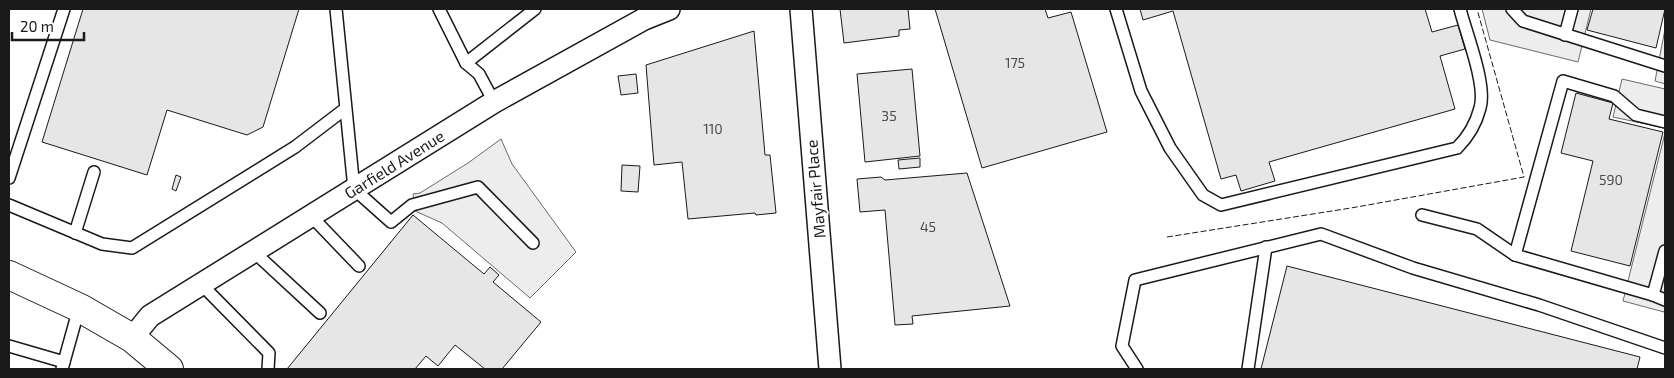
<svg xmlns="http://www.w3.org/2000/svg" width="1674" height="378" font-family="'Exo 2',sans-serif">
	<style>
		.built { fill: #ededed; stroke: #6a6a6a }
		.building { fill: #e6e6e6; stroke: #1a1a1a }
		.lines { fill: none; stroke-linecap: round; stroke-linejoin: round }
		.lane-casing { stroke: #1a1a1a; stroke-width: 14 }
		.street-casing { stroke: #1a1a1a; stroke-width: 24 }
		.secondary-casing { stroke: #1a1a1a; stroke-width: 30 }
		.lane { stroke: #fff; stroke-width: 11 }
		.street { stroke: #fff; stroke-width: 21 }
		.secondary { stroke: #fff; stroke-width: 28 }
		.fence { stroke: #1a1a1a; stroke-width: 1; stroke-dasharray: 6 2.5; stroke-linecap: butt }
		.labels { text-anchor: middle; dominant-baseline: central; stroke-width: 4; stroke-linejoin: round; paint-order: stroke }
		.number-label { font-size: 14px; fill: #4d4d4d }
		.street-label { font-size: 16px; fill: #1a1a1a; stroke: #fff }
	</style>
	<rect width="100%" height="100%" fill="#fff"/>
	<g class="built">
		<path d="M1482,9H1591L1578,62L1490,40Z"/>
		<path d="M1665,29V84L1655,81Z"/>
		<path d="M1622,79L1665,89V128L1613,117Z"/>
		<path d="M1665,133V309L1664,312L1623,301Z"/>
		<path d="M501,139L512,164L576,252L530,298L442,223L415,211L413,194L420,193L468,163Z"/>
	</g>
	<g class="building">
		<path d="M83,9H299L263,127L247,135L167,110L147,175L42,142Z"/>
		<path d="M840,9H908L910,29L899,30V36L844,43Z"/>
		<path d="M935,9H1045L1048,18L1071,12L1107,132L982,168Z"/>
		<path d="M1140,9H1425L1432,32L1458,25L1465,49L1440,56L1455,109L1269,162L1275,181L1241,191L1236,175L1221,179L1173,11L1143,20Z"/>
		<path d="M1593,9H1665L1656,48L1587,30Z"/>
		<path d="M754,31L765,155H770L776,213L756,215L755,213L688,219L682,162L654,165L646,65Z"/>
		<path d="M912,69L920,156L865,162L857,74Z"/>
		<path d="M636,74L638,93L621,95L618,76Z"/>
		<path d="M1576,93L1613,103L1609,119L1663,132L1630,266L1571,251L1593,161L1561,153Z"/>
		<path d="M920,158V167L899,169L898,160Z"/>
		<path d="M622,165L640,166L638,192L621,191Z"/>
		<path d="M967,173L1010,306L912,316L913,324L895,325L885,210L860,212L857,179L881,177L885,180Z"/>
		<path d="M176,175L181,177L176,191L172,189Z"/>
		<path d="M413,215L484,274L490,267L499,275L493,282L541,322L502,369H485L455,345L438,366L426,356L415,369H287Z"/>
		<path d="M1287,266L1640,357L1637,369H1261Z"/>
	</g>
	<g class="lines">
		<g class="lane-casing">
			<g id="lane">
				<path d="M336,9L354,189L391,222L412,205L478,187L533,243"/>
				<path d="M439,9L466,63L479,74L494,102"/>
				<path d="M1116,9L1141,91L1170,148L1203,195L1221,205L1457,148C1468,137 1476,124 1480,108C1487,85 1466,33 1460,9"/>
				<path d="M1512,9L1523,21L1665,66"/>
				<path d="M1565,35L1572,9"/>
				<path d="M466,63L535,9"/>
				<path d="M9,178L64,9"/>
				<path d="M9,205L102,244L132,248L295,147L345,109"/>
				<path d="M1422,215L1477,229L1515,255"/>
				<path d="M311,216L359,266"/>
				<path d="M75,233L94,172"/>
				<path d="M1665,251L1653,295L1665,300"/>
				<path d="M254,252L320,313"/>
				<path d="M201,284L269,353L268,369"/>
				<path d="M1653,295L1515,255L1563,81L1614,96L1636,115L1665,122"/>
				<path d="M9,346L64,362"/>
				<path d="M62,369L79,308"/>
				<path d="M1137,369L1122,346L1135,280L1321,234L1413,268L1539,305L1665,348"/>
				<path d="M1248,369L1266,247"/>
			</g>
		</g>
		<g class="street-casing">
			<g id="street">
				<path d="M801,9L830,369"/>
				<path d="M132,338L150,316L494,102L644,19L669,9"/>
			</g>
		</g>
		<g class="secondary-casing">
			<path id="secondary" d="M9,275L80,308L132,338L169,369"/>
		</g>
		<use href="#lane" class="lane"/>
		<use href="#street" class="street"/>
		<use href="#secondary" class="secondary"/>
		<path class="fence" d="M1167,237L1351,208L1524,177L1477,9"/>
	</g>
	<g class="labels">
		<g class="number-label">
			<text x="1015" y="62">175</text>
			<text x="889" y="115">35</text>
			<text x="713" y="128">110</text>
			<text x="1611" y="179">590</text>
			<text x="928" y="226">45</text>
		</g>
		<g class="street-label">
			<text transform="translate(394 164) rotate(-32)">Garfield Avenue</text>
			<text transform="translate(815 189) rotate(-95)">Mayfair Place</text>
		</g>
	</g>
	<rect width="1674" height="378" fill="none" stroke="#1a1a1a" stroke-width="20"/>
	<path d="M12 32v8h72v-8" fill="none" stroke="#1a1a1a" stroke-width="2.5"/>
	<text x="20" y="32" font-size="15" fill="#1a1a1a" stroke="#ffffff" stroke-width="4" paint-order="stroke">20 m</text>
</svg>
